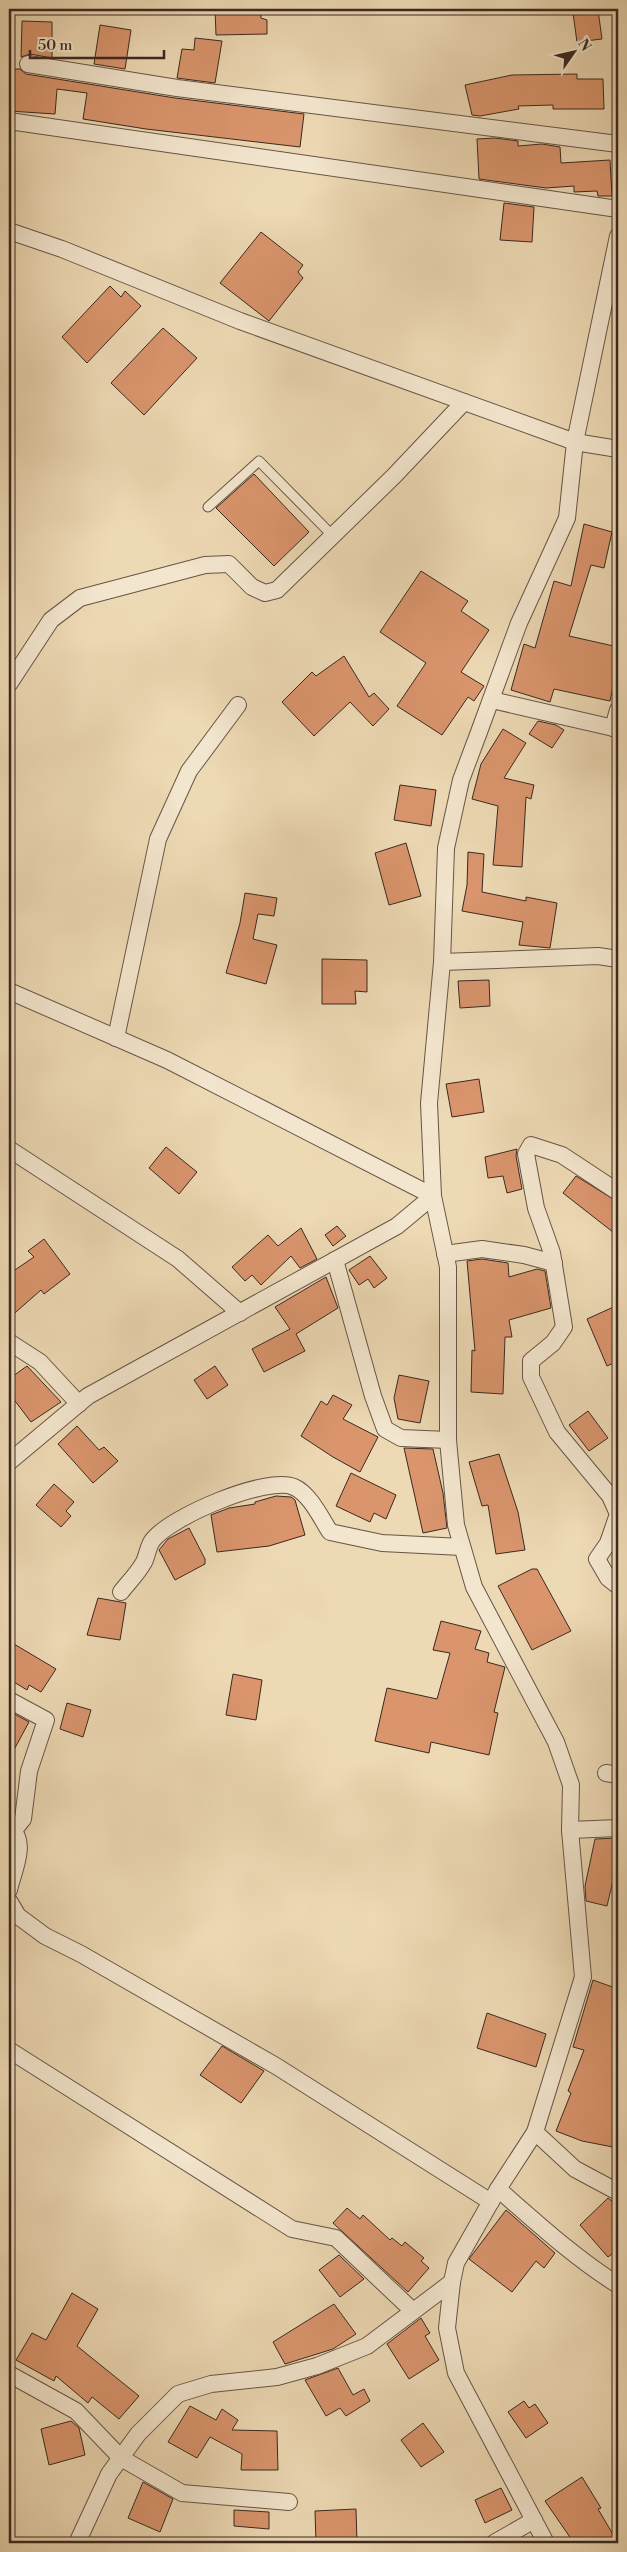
<svg xmlns="http://www.w3.org/2000/svg" width="627" height="2552" font-family="'Libre Bodoni',serif">
	<style>
		.building { fill: #da956d; stroke: #3a2920 }
		.lines { fill: none; stroke-linecap: round; stroke-linejoin: round }
		.service-casing { stroke: #675545; stroke-width: 11 }
		.minor-casing { stroke: #675545; stroke-width: 18 }
		.service { stroke: #f3e6ce; stroke-width: 9 }
		.minor { stroke: #f3e6ce; stroke-width: 16 }
	</style>
	<rect width="100%" height="100%" fill="#edd9b4"/>
	<filter id="stains"><feTurbulence type="fractalNoise" baseFrequency=".004" numOctaves="4"/><feColorMatrix values="0 0 0 0 .2 0 0 0 0 .09 0 0 0 0 .02 0 0 0 .5 -.17"/></filter>
	<radialGradient id="worn" r=".72"><stop offset=".6" stop-color="#630" stop-opacity="0"/><stop offset="1" stop-color="#630" stop-opacity=".3"/></radialGradient>
	<g class="building">
		<path d="M215,9H261V18L267,20V34L216,35Z"/>
		<path d="M598,10L602,39L577,42L573,13Z"/>
		<path d="M22,21L52,22V58L30,54L21,57Z"/>
		<path d="M100,25L131,30L125,69L94,64Z"/>
		<path d="M195,38L222,41L215,83L177,78L182,49L194,50Z"/>
		<path d="M10,69H20L26,74L175,98L304,114L300,147L146,129L83,119L87,93L57,89L55,114L9,111Z"/>
		<path d="M577,74V79H603L604,109H553V105L518,106L519,109L480,116L472,115L465,85L512,75Z"/>
		<path d="M495,138L518,141V146L542,144L560,147L561,163L610,160L612,196H598L597,191L574,192V186L546,188L479,179L477,139Z"/>
		<path d="M504,203L534,207L532,242L500,240Z"/>
		<path d="M261,232L303,265L298,272L303,278L269,321L220,283Z"/>
		<path d="M110,286L121,297L125,291L141,306L87,363L62,337Z"/>
		<path d="M163,328L197,358L144,415L111,383Z"/>
		<path d="M254,474L309,532L274,566L216,508Z"/>
		<path d="M584,524L612,532L604,568L591,565L569,636L618,647V663L610,701L554,689L550,702L511,690L524,644L535,648L554,581L571,586Z"/>
		<path d="M421,571L468,601L461,611L489,630L461,672L484,686L474,701L468,697L442,735L397,706L426,663L380,632Z"/>
		<path d="M344,656L369,697L374,693L389,709L373,726L350,702L314,736L282,702L312,672L316,676Z"/>
		<path d="M538,721L556,725L564,730L552,748L529,734Z"/>
		<path d="M503,729L526,743L504,778L534,785L531,799L526,797L522,867L493,865L498,806L472,799L481,764Z"/>
		<path d="M400,785L436,790L431,826L394,820Z"/>
		<path d="M406,843L421,896L389,905L375,853Z"/>
		<path d="M468,852L484,854L482,892L526,901V897L557,903L550,948L519,945L523,922L462,911L467,885Z"/>
		<path d="M245,893L277,898L274,916L258,914L253,939L277,945L266,984L226,973L240,923Z"/>
		<path d="M322,959L367,960V992L355,991L356,1004H322Z"/>
		<path d="M489,980L490,1006L460,1008L458,981Z"/>
		<path d="M479,1079L484,1112L452,1117L446,1084Z"/>
		<path d="M166,1147L197,1172L179,1194L149,1168Z"/>
		<path d="M517,1149L516,1156L522,1189L507,1193L503,1176L488,1178L485,1157Z"/>
		<path d="M576,1176L618,1202V1236L563,1193Z"/>
		<path d="M337,1226L346,1236L333,1246L325,1235Z"/>
		<path d="M301,1228L317,1259L300,1268L291,1256L261,1285L252,1275L245,1281L232,1267L268,1235L278,1246Z"/>
		<path d="M44,1239L70,1274L44,1294L41,1290L9,1318V1274L34,1257L28,1251Z"/>
		<path d="M370,1256L387,1278L374,1288L368,1279L359,1285L349,1270Z"/>
		<path d="M482,1259L508,1263L509,1277L537,1269L545,1271L551,1308L509,1320L512,1337H505L503,1394L471,1392L472,1350L475,1351L467,1261Z"/>
		<path d="M326,1277L338,1308L296,1334L305,1351L264,1372L252,1349L290,1329L275,1307Z"/>
		<path d="M618,1305V1361L607,1366L587,1319Z"/>
		<path d="M27,1366L61,1402L31,1422L9,1393V1379Z"/>
		<path d="M215,1366L228,1385L207,1399L194,1380Z"/>
		<path d="M399,1375L429,1381L420,1423L398,1419L394,1398Z"/>
		<path d="M333,1395L352,1405L343,1419L378,1437L360,1472L333,1457L301,1436L321,1401L327,1405Z"/>
		<path d="M588,1411L608,1438L589,1451L569,1425Z"/>
		<path d="M77,1426L99,1450L104,1447L118,1461L93,1483L58,1444Z"/>
		<path d="M404,1448L433,1449L443,1493L447,1528L423,1533Z"/>
		<path d="M499,1454L518,1512L525,1550L496,1554L488,1505L482,1506L469,1462Z"/>
		<path d="M351,1473L396,1495L386,1519L374,1513L370,1522L336,1506Z"/>
		<path d="M54,1484L74,1502L66,1511L71,1516L61,1527L36,1505Z"/>
		<path d="M276,1496L291,1497L295,1500L305,1535L269,1546L217,1552L211,1515L229,1508L255,1504V1502Z"/>
		<path d="M189,1528L205,1559V1564L175,1580L159,1550L168,1539Z"/>
		<path d="M532,1569H537L571,1631L532,1650L498,1586Z"/>
		<path d="M98,1598L126,1603L120,1640L87,1635Z"/>
		<path d="M441,1621L481,1631L475,1649L489,1653L487,1662L505,1667L494,1712L498,1713L489,1755L431,1742L429,1753L375,1741L387,1688L437,1699L450,1653L433,1650Z"/>
		<path d="M9,1641L56,1669L41,1692L29,1685L27,1690L9,1679Z"/>
		<path d="M233,1674L262,1680L256,1720L226,1715Z"/>
		<path d="M67,1703L91,1710L83,1737L60,1729Z"/>
		<path d="M9,1711L29,1722L9,1759Z"/>
		<path d="M618,1838V1859L607,1906L586,1901L585,1886L595,1839Z"/>
		<path d="M593,1980L618,1989V2148L582,2141L556,2131L571,2093L568,2091L584,2050L573,2047Z"/>
		<path d="M487,2013L546,2034L536,2067L477,2048Z"/>
		<path d="M222,2046L264,2071L241,2103L200,2075Z"/>
		<path d="M608,2198L618,2206V2249L608,2257L580,2225Z"/>
		<path d="M347,2208L360,2219L363,2215L390,2240L392,2238L402,2246L405,2242L424,2258L421,2261L429,2268L408,2292L333,2223Z"/>
		<path d="M506,2210L555,2253L544,2268L536,2261L512,2292L469,2259Z"/>
		<path d="M339,2255L364,2279L340,2297L319,2270Z"/>
		<path d="M72,2293L98,2309L77,2346L139,2396L119,2419L92,2397L88,2403L56,2376L54,2381L16,2360L32,2333L46,2340Z"/>
		<path d="M334,2304L356,2334L333,2349L285,2364L273,2342Z"/>
		<path d="M421,2318L430,2333L425,2336L439,2360L409,2379L387,2344Z"/>
		<path d="M338,2368L353,2395L364,2389L370,2401L346,2416L340,2408L326,2416L305,2380Z"/>
		<path d="M524,2401L529,2408L535,2404L548,2423L526,2438L508,2412Z"/>
		<path d="M190,2406L216,2420L222,2409L238,2420L232,2430L277,2431L278,2470H241L242,2454L210,2437L197,2458L168,2442Z"/>
		<path d="M71,2421L79,2428L85,2455L49,2465L41,2429Z"/>
		<path d="M423,2423L444,2452L421,2467L401,2440Z"/>
		<path d="M582,2477L601,2508L598,2509L618,2543H574L545,2501Z"/>
		<path d="M143,2482L173,2499L160,2532L128,2518Z"/>
		<path d="M501,2488L512,2510L485,2523L475,2500Z"/>
		<path d="M356,2509L357,2543H316L315,2511Z"/>
		<path d="M234,2510L269,2512V2529L234,2526Z"/>
	</g>
	<g class="lines">
		<g class="service-casing">
			<path id="service" d="M208,507L259,461L333,536"/>
		</g>
		<g class="minor-casing">
			<g id="minor">
				<path d="M28,64L177,88L618,144"/>
				<path d="M9,121L618,209"/>
				<path d="M9,231L62,249L240,321L575,442L618,449"/>
				<path d="M9,684L51,620L80,598L205,565L229,564L252,587L265,593L277,590L394,476L464,402"/>
				<path d="M492,700L618,729"/>
				<path d="M613,728L618,710"/>
				<path d="M442,962L598,956L618,959"/>
				<path d="M9,991L167,1060L433,1196L397,1226L88,1396L9,1462"/>
				<path d="M116,1038L158,839L189,771L238,705"/>
				<path d="M9,1149L178,1259L240,1313"/>
				<path d="M618,1192L562,1155L531,1145L526,1154L536,1208L552,1253L564,1327L553,1343L531,1361V1377L557,1432L610,1496L618,1514L608,1543L597,1559L608,1578L618,1586"/>
				<path d="M445,1254L482,1249L524,1255L554,1263"/>
				<path d="M335,1260L373,1396L385,1429L401,1438L448,1440"/>
				<path d="M9,1342L40,1362L79,1404"/>
				<path d="M121,1592C128,1583 138,1573 144,1562C147,1556 148,1547 152,1541C169,1517 268,1475 294,1487C310,1494 321,1518 330,1532L382,1543L462,1547"/>
				<path d="M9,1700L46,1720L29,1771L23,1819L14,1830"/>
				<path d="M606,1773L618,1775"/>
				<path d="M9,1827C29,1841 13,1871 9,1890"/>
				<path d="M570,1830L618,1828"/>
				<path d="M9,1901L18,1916L45,1936L81,1954L276,2066L491,2202"/>
				<path d="M9,2050L292,2229L336,2238L413,2311"/>
				<path d="M535,2132L575,2169L618,2192"/>
				<path d="M498,2189C537,2223 575,2258 618,2285"/>
				<path d="M9,2374L76,2411L121,2458L182,2493L289,2502"/>
				<path d="M77,2543L109,2474L138,2434L178,2394L211,2384L277,2377L317,2366L367,2346L452,2282"/>
				<path d="M494,2543L534,2520"/>
				<path d="M546,2543L456,2373L447,2328L452,2282L456,2263L498,2189L535,2132L583,1977L570,1830L571,1785L556,1742L474,1587L456,1525L448,1440V1267L433,1196L429,1103L442,962L446,848L461,780L479,732L519,623L567,518L575,442L618,236"/>
			</g>
		</g>
		<use href="#service" class="service"/>
		<use href="#minor" class="minor"/>
	</g>
	<rect width="627" height="2552" fill="none" stroke="#edd9b4" stroke-width="30"/>
	<rect x="10" y="10" width="607" height="2532" fill="none" stroke="#3a2920" stroke-width="2.5"/>
	<rect x="15" y="15" width="597" height="2522" fill="none" stroke="#3a2920"/>
	<g transform="translate(574 52) rotate(56)" stroke="#f3e6ce" stroke-width="4" paint-order="stroke">
	<path d="M0-4L9 19L0 12L-9 19Z" fill="#3a2920"/>
	<text y="-8" font-size="14" font-weight="bold" text-anchor="middle" fill="#3a2920">N</text>
	</g>
	<path d="M30 50v8h134v-8" fill="none" stroke="#3a2920" stroke-width="2.5"/>
	<text x="38" y="50" font-size="15" fill="#3a2920" stroke="#f3e6ce" stroke-width="4" paint-order="stroke">50 m</text>
	<rect width="100%" height="100%" filter="url(#stains)"/>
	<rect width="100%" height="100%" fill="url(#worn)"/>
</svg>
